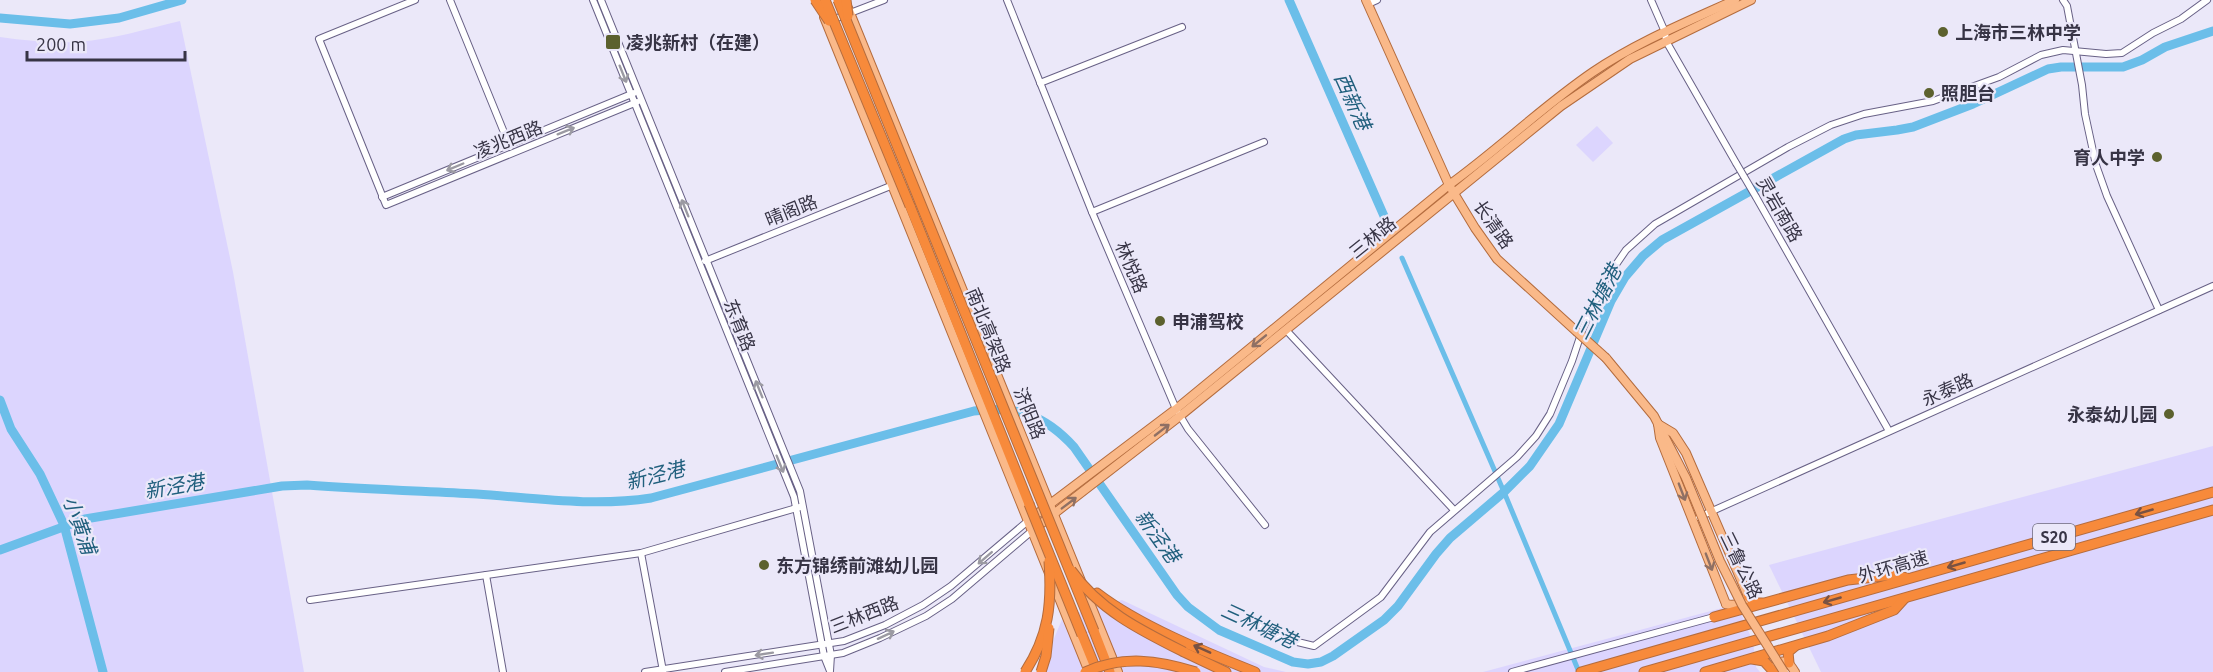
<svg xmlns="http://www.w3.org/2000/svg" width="2213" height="672" font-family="Ubuntu,'Noto Sans SC',sans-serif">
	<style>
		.green { fill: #dcd5fe }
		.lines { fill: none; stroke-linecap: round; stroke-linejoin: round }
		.canal { stroke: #6bbee9; stroke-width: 5 }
		.river { stroke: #6bbee9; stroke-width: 9 }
		.minor-casing { stroke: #686186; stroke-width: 8 }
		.major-casing { stroke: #b46c3e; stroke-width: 10 }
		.highway-casing { stroke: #b46c3e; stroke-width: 11 }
		.minor { stroke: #fff; stroke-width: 6 }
		.major { stroke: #fab989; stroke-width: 8 }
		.highway { stroke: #f78a3b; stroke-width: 9 }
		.minor-bridge-casing { stroke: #686186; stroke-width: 8; stroke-linecap: butt }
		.major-bridge-casing { stroke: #b46c3e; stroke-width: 10; stroke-linecap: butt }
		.highway-bridge-casing { stroke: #b46c3e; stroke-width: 11; stroke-linecap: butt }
		.minor-bridge { stroke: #fff; stroke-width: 6 }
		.major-bridge { stroke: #fab989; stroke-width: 8 }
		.highway-bridge { stroke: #f78a3b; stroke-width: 9 }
		.oneway { stroke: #9b9aa2 }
		.oneway2 { stroke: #8f7064 }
		.oneway3 { stroke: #7a5242 }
		.poi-dot { fill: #5c612e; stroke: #ebe8f9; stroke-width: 2 }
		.labels { text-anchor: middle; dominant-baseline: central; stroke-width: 4.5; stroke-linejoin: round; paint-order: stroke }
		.shield { fill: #ebe8f9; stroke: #6d6a7b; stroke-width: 1.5 }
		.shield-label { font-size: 16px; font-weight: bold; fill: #373445 }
		.poi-label { font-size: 18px; font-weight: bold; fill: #373445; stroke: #ebe8f9; text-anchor: start }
		.street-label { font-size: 18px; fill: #373445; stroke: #ebe8f9 }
		.water-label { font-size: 20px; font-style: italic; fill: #205f7d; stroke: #ebe8f9 }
	</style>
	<rect width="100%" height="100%" fill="#ebe8f9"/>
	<g class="green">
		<path d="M180,21L233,272L304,672H0V37C27,41 52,43 79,42C113,39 147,29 180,21Z"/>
		<path d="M1597,126L1613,143L1593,162L1576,145Z"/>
		<path d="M2213,446V672H1821L1769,565Z"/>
		<path d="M1122,600L1264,667L1286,672H1040L1063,617Z"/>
		<path d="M1737,604L1753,642L1756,667L1760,672H1483Z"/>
	</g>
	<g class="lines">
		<path class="canal" d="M1402,258L1504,492L1579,672"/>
		<g class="river">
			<path d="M1289,0L1384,216"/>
			<path d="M0,18L70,24L119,18L182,0"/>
			<path d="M0,400L11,429L40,474L64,525L103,672"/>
			<path d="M0,550L85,519L282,486L307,485C364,489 420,491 477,494C535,498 593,507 651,498L974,411C1016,405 1045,415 1074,447L1177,595L1188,607L1219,630L1293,662L1308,664L1321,662L1333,656L1384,620L1398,606L1436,554L1450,538L1504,492L1530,466L1559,424L1611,301L1625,277L1643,256L1662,240L1844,139L1856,135L1897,130L1913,127L1973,104L2048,69L2061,67H2123L2142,60L2165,47L2213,31"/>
		</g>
		<g class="minor-casing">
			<g id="minor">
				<path d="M415,0L319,39L386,205L637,102"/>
				<path d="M450,0L510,147"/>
				<path d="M593,0L794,497L824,656L830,671L831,655L800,491L601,0"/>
				<path d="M1007,0L1092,212L1176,409L1188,429L1265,525"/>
				<path d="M1651,0L1665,32L1666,41L1736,163"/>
				<path d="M2063,0L2067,6L2082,85L2085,114L2096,165L2107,196L2159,310"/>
				<path d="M1368,4L1377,0"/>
				<path d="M832,20L884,0"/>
				<path d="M1040,83L1182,27"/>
				<path d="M382,197L634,93"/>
				<path d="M1756,197L1889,431"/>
				<path d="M1092,212L1264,142"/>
				<path d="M705,261L893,185"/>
				<path d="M1286,330L1454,510"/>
				<path d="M1699,517L2213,286"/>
				<path d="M641,553L663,671"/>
				<path d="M486,575L503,672"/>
				<path d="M310,600L641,553L800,507"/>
				<path d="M1249,621L1281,638L1314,646L1381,597L1430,532L1517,457L1536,436L1550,414L1572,361L1583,328L1604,282L1626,250L1655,224L1788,147L1831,125L1864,114L1933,101L1999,77L2041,55L2063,50L2106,54L2122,53L2153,33L2181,19L2207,0"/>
				<path d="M645,672L844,641L885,625L923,605L951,586L1029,520"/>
				<path d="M725,672L843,653L880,638L926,616L952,599L1033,530"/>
				<path d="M1512,672L1714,617"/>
			</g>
		</g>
		<g class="major-casing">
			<g id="major">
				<path d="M1366,0L1449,185L1475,228L1497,259L1576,331"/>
				<path d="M848,8L1118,672"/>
				<path d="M824,17L1089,672"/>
				<path d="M1606,358L1654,416L1686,478"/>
				<path d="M1658,424L1673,433L1686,453L1748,596C1744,604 1734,606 1726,604"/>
				<path d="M1658,424L1660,438L1726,604"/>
				<path d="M1029,520L1176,409L1449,185C1499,149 1543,106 1593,72C1637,42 1687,22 1735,0"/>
				<path d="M1033,530L1180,416L1561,106L1630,59L1751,0"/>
				<path d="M1775,667L1778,662C1788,660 1790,664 1795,672"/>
			</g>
		</g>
		<g class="highway-casing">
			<g id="highway">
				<path d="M910,206L1029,504"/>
				<path d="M1097,593C1140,626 1205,652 1255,672"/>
				<path d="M1748,596L1756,603H1762"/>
				<path d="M1714,617L1848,580L1892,575L1907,578"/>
				<path d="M1094,631L1110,672"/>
				<path d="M1082,635L1097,672"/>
				<path d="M1184,652L1226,672"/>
				<path d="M1752,659L1764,661L1774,672"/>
				<path d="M1789,663L1788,652L1794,647"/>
				<path d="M1581,672L2213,492"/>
				<path d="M1644,672L2213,510"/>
				<path d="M1705,672L1828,636L1894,610L1904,599"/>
			</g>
		</g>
		<use href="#minor" class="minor"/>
		<use href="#major" class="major"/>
		<use href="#highway" class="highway"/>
		<g class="minor-bridge-casing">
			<path id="minor-bridge" d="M1736,163L1756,197"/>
		</g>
		<g class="major-bridge-casing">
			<g id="major-bridge">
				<path d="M1576,331L1606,358"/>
				<path d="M1686,478L1720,561L1742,605L1784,672"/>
			</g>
		</g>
		<g class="highway-bridge-casing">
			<g id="highway-bridge">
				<path d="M815,0L829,21"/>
				<path d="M825,0L910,206"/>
				<path d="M838,0L1094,631"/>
				<path d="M846,0L848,16"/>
				<path d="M1029,504L1082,635"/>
				<path d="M1071,570C1099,610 1142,631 1184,652"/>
				<path d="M1025,672C1049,635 1052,604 1049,561"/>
				<path d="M1041,672L1046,656L1049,628"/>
				<path d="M1085,672C1123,655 1158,660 1196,672"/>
			</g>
		</g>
		<use href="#minor-bridge" class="minor-bridge"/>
		<use href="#major-bridge" class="major-bridge"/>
		<use href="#highway-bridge" class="highway-bridge"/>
	</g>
	<defs><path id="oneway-shaft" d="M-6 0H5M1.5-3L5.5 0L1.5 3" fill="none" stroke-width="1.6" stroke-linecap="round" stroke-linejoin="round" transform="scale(1.5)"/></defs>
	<g class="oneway">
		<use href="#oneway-shaft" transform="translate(623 74) rotate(68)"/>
		<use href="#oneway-shaft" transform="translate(566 131) rotate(-22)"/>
		<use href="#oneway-shaft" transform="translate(455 167) rotate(157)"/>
		<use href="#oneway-shaft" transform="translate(685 208) rotate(-112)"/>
		<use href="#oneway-shaft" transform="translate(759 389) rotate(-112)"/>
		<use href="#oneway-shaft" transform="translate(780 464) rotate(68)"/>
		<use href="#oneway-shaft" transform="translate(985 558) rotate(139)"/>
		<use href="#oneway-shaft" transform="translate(886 635) rotate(-25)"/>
		<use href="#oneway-shaft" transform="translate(764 654) rotate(171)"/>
	</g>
	<g class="oneway2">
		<use href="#oneway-shaft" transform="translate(1259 341) rotate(141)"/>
		<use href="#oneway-shaft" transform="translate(1162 430) rotate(-38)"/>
		<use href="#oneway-shaft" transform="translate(1682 492) rotate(69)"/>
		<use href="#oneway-shaft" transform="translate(1069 503) rotate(-37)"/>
		<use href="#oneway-shaft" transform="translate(1709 562) rotate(69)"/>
	</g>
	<g class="oneway3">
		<use href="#oneway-shaft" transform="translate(2144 512) rotate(164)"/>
		<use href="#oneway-shaft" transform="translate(1956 565) rotate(164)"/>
		<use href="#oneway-shaft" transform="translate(1832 600) rotate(164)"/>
		<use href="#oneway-shaft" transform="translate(1202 649) rotate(-156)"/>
	</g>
	<g class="poi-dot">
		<circle cx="1943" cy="32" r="6"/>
		<rect x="605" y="34" width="16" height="16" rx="3"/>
		<circle cx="1929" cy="93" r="6"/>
		<circle cx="2157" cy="157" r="6"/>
		<circle cx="1160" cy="321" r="6"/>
		<circle cx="2169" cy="414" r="6"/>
		<circle cx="764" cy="565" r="6"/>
	</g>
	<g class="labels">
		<rect class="shield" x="2033" y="524" width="42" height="26" rx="4.5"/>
		<g class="shield-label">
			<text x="2054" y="537">S20</text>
		</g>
		<g class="poi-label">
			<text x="1955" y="32">上海市三林中学</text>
			<text x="626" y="42">凌兆新村（在建）</text>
			<text x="1941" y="93">照胆台</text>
			<text x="2145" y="157" text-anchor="end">育人中学</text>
			<text x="1172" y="321">申浦驾校</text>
			<text x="2157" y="414" text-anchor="end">永泰幼儿园</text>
			<text x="776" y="565">东方锦绣前滩幼儿园</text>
		</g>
		<g class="street-label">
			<text transform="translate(508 139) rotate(-22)">凌兆西路</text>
			<text transform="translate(1780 209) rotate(60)">灵岩南路</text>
			<text transform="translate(791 210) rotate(-22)">晴阁路</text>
			<text transform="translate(1494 224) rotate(55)">长清路</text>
			<text transform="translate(1372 237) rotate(-39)">三林路</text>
			<text transform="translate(1132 267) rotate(67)">林悦路</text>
			<text transform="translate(740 325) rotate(68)">东育路</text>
			<text transform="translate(989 330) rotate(68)">南北高架路</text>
			<text transform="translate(1947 389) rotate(-24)">永泰路</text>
			<text transform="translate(1030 413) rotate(68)">济阳路</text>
			<text transform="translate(1742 565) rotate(64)">三鲁公路</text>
			<text transform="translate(1893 566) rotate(-16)">外环高速</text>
			<text transform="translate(864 614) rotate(-21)">三林西路</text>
		</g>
		<g class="water-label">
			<text transform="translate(1353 101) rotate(66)">西新港</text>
			<text transform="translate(1597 302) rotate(-63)">三林塘港</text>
			<text transform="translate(655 475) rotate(-14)">新泾港</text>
			<text transform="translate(174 486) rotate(-10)">新泾港</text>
			<text transform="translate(80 525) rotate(70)">小黄浦</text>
			<text transform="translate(1158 536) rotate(54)">新泾港</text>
			<text transform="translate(1259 625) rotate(25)">三林塘港</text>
		</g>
	</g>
	<path d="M27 51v9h158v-9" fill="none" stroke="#373445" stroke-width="3"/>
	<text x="36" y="51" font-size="18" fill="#373445" stroke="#ebe8f9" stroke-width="4.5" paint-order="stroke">200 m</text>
</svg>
